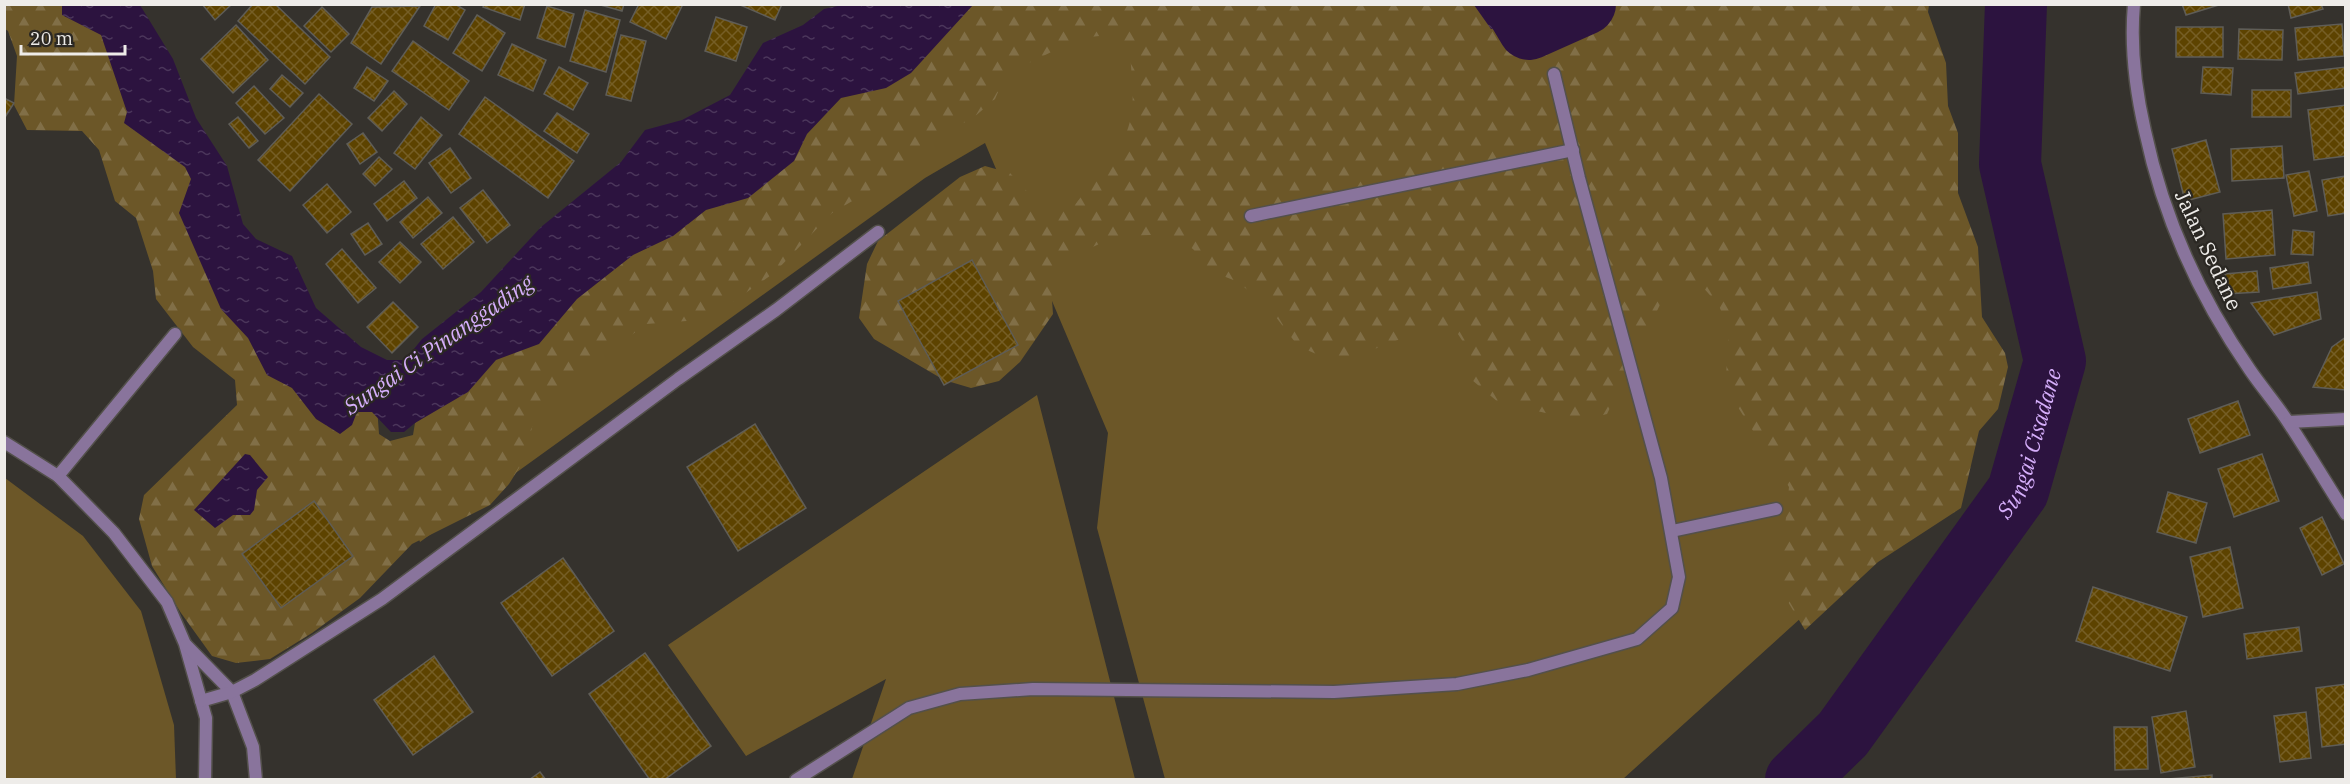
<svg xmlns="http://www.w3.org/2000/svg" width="2350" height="784" font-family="'IBM Plex Serif',serif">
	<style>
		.grass { fill: #6c5728 }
		.forest { fill: url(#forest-firs) }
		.water { fill: url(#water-ripples) }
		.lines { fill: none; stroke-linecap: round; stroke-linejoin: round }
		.river { stroke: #2c133f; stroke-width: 62 }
		.building { fill: url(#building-cross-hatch); stroke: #5f5d57; stroke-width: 1.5 }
		.minor-casing { stroke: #53504b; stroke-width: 15 }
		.minor { stroke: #89749c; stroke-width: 12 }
		.labels { text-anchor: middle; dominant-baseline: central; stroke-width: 4.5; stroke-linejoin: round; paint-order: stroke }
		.street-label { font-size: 21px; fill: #eeece9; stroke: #2b2823 }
		.water-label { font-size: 22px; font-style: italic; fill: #d5aefa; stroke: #2b2823 }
	</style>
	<defs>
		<pattern id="forest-firs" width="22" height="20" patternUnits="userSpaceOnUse" patternTransform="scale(1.5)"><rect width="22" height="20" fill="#6c5728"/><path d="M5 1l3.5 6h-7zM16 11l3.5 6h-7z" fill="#816f47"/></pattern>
		<pattern id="water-ripples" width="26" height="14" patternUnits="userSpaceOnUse" patternTransform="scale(1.5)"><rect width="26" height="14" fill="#2c133f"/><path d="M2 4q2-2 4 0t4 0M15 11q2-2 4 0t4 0" fill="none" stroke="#4b365b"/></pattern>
		<pattern id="building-cross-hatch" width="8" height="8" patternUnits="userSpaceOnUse" patternTransform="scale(1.5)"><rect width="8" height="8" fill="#5d4300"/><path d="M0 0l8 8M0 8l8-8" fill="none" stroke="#755e25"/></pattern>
	</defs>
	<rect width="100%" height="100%" fill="#35322d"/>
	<g class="grass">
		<path d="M963,5H1901L1844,579L1623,779H1165L1097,528L1108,433L985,143L925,178L420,542L398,489Z"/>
		<path d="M1037,395L1135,779H852L886,679L746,756L668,645Z"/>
		<path d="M5,478L83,536L141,611L174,725L176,779H5Z"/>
	</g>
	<path class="forest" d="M924,4L1929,5L1928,12L1946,63L1948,106L1958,133V193L1978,247L1982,317L2005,353L2008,367L1998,409L1979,431L1961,508L1878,562L1805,630L1779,587L1789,487L1734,401L1726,376L1729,328L1718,304L1699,283L1671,282L1607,414L1580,421L1498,402L1472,380L1471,354L1456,331L1429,328L1351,358L1323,357L1298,346L1266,304L1236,281L1210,271L1193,249L1169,234L1114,237L1063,261L1051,286L1053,314L1020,362L999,381L971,388L944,380L874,339L859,318L867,264L878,241L960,177L985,166L1010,173L1045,211H1070C1087,189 1117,156 1127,131C1137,106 1131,76 1130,51L1109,35L1080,38L1006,74L995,99L973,118L921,145L881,184L832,213L774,273L727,306L700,320L646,324L537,407L524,460L509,484L490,505L412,544L360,598L312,633L270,659L236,663L212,656L181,613L152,566L139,519L144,495L237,405L235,380L193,347L156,299L153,271L136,218L115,201L99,150L82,131L27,130L14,105L17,56L8,31L5,29L4,5H80C180,129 260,269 343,405L377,407L379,434L390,441L413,435L415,423L577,281Z"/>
	<g class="water">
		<path d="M62,5H140L173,59L196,118L227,166L243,224L256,239L292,256L316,308L361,347L387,360H405L422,339L481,292L541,227L621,162L645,130L682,120L730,95L763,43L803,25L824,9L842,5H973L911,73L886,88L841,98L807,134L794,161L748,198L706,210L673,236L633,255L577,299L539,344L496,360L468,392L415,423L404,432H391L372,412H357L352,425L340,434L316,419L292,388L267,375L248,338L221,309L179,213L191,179L185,167L124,123L127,112L101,35L62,15Z"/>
		<path d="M1474,5H1568L1558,9L1548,27L1491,29Z"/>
		<path d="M245,454L250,455L268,477L257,490L254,510L250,515H233L215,528L194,510Z"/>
	</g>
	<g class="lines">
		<g class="river">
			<path d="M1514,4L1529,29L1585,4"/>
			<path id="s1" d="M1796,780L1843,734L2018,491L2055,361L2010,164L2016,4"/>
		</g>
	</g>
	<g class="building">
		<path d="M202,4H232L215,20Z"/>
		<path d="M253,4H275L330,57L305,84L238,21Z"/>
		<path d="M436,4H455L465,10L448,40L424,26Z"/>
		<path d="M484,4H525L520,20L483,7Z"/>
		<path d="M597,4H624L622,11Z"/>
		<path d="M639,4H683L666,39L630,22Z"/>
		<path d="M738,4H782L775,20Z"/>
		<path d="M2182,4H2222L2186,15Z"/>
		<path d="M2288,4H2321L2323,9L2291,18Z"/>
		<path d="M420,6L381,64L351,43L372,7Z"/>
		<path d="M547,6L574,14L565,47L537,38Z"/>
		<path d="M322,7L349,34L331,52L304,26Z"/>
		<path d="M585,10L620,20L606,72L570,61Z"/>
		<path d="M477,15L505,33L482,71L453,53Z"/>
		<path d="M716,17L747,27L736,61L705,51Z"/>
		<path d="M2342,24L2344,56L2298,60L2295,28Z"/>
		<path d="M236,25L268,60L233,93L201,59Z"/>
		<rect x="2176" y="27" width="47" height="30"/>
		<path d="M2239,29L2283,30L2282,60L2238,59Z"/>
		<path d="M621,35L646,41L631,101L606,95Z"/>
		<path d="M413,41L469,81L449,110L392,71Z"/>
		<path d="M512,44L546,60L533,91L498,75Z"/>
		<path d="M367,67L388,81L374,101L354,88Z"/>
		<path d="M559,67L588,83L573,110L544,94Z"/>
		<path d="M2203,67L2233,68L2231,95L2201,93Z"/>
		<path d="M2346,67V88L2298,94L2295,73Z"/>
		<path d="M282,75L303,93L290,107L270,89Z"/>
		<path d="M254,86L284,118L265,134L236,103Z"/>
		<rect x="2252" y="90" width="39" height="27"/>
		<path d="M394,91L407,104L382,131L368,118Z"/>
		<path d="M319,94L352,124L290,191L258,160Z"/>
		<path d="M485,97L574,161L548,198L459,134Z"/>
		<path d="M4,98L14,103L4,119Z"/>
		<path d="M2346,105V156L2314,160L2308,110Z"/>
		<path d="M557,113L589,134L577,153L544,131Z"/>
		<path d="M238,117L258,141L249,148L229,124Z"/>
		<path d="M421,117L442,135L415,169L394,153Z"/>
		<path d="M363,133L377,152L360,164L347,144Z"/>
		<path d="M2206,140L2220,192L2185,201L2172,149Z"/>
		<path d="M2282,146L2284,178L2232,181L2231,149Z"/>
		<path d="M450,148L471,178L451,193L429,163Z"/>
		<path d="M379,157L392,169L375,186L363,174Z"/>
		<path d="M2309,171L2317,211L2294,216L2286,175Z"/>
		<path d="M2346,176V213L2328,216L2322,180Z"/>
		<path d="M404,181L417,198L387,221L374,204Z"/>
		<path d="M327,184L351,212L327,233L303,205Z"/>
		<path d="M483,190L510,225L487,243L460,208Z"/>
		<path d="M428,197L442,213L413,238L400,222Z"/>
		<path d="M2272,210L2275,255L2226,259L2223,214Z"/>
		<path d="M453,217L474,242L443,269L421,244Z"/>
		<path d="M368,223L382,244L365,255L351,234Z"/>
		<path d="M2293,230L2314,232L2313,255L2291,254Z"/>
		<path d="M400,242L421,262L400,283L379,262Z"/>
		<path d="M342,249L376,288L358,303L326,264Z"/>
		<path d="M972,260L1018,345L944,385L898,301Z"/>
		<path d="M2308,262L2311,283L2273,289L2270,268Z"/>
		<path d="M2257,271L2259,292L2226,294L2225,274Z"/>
		<path d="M2317,292L2321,319L2274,335L2251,303Z"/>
		<path d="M393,302L418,327L392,353L367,327Z"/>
		<path d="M2346,337V390L2313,387L2332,347Z"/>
		<path d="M2238,401L2250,435L2200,453L2188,419Z"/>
		<path d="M755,424L806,508L738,551L687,467Z"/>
		<path d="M2262,454L2279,501L2234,517L2218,469Z"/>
		<path d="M2168,492L2207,503L2196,543L2157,532Z"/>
		<path d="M314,501L353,556L281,608L242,554Z"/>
		<path d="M2322,517L2344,564L2322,575L2300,528Z"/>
		<path d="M2230,547L2243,608L2203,617L2190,557Z"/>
		<path d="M563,558L614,631L552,676L501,603Z"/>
		<path d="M2093,587L2187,617L2170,671L2076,641Z"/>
		<path d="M2299,627L2302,651L2247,659L2244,634Z"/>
		<path d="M645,653L711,746L664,780H650L589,694Z"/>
		<path d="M434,656L473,712L413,755L374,700Z"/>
		<path d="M2346,684V744L2322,747L2316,688Z"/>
		<path d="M2186,711L2195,767L2161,773L2152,717Z"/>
		<path d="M2306,712L2311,758L2280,762L2274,716Z"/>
		<path d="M2114,727H2147L2148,769L2115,770Z"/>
		<path d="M540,772L546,780H529Z"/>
		<path d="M2212,775V780H2157Z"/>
	</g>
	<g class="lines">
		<g class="minor-casing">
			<g id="minor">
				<path d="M2134,4C2130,48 2135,88 2145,131C2163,216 2200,298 2250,370C2263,389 2278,406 2290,425C2309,454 2327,484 2346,514"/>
				<path d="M1251,216L1573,150"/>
				<path d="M2289,422L2346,419"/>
				<path d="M4,442L58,476L114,533L167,602L185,644L206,718L205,780"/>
				<path d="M58,476L175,334"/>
				<path d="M1672,531L1776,509"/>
				<path d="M186,645L232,692L253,747L256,780"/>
				<path d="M201,701L232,692L255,680L382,599L678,379L776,310L878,232"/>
				<path d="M796,780L909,708L960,694L1033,689L1334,692L1457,684L1528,670L1637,639L1672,608L1679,577L1661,478L1579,178L1554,74"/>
			</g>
		</g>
		<use href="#minor" class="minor"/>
	</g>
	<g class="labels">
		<g class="street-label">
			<text transform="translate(2209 250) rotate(65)">Jalan Sedane</text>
		</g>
		<g class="water-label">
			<text transform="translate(438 344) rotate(-35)">Sungai Ci Pinanggading</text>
			<text stroke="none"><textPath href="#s1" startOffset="414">Sungai Cisadane</textPath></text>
		</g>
	</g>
	<rect width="2350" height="784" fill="none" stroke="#eeece9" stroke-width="12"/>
	<path d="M21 45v9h104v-9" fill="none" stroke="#eeece9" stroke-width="3"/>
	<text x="30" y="45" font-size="18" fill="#eeece9" stroke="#2b2823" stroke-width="4.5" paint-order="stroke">20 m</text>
</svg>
